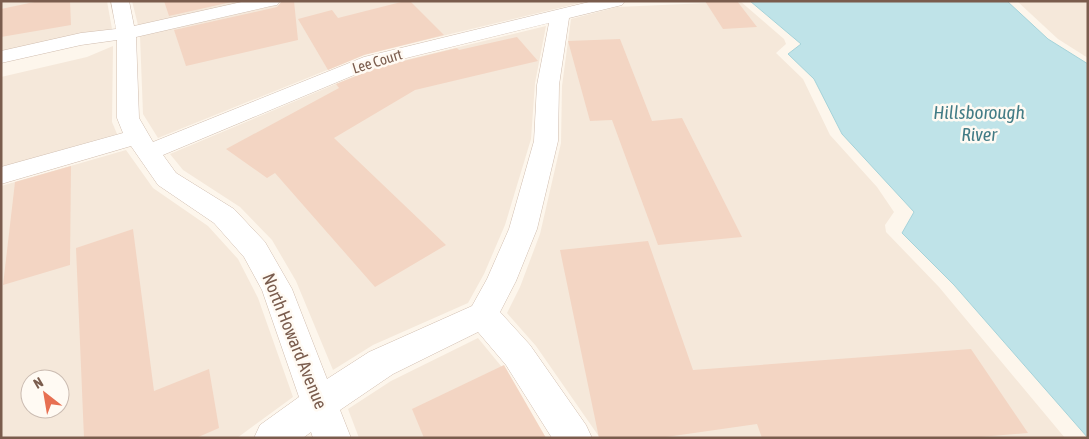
<svg xmlns="http://www.w3.org/2000/svg" width="1089" height="439" font-family="'Asap Condensed',sans-serif">
	<style>
		.residential { fill: #f5e8da; fill-rule: evenodd }
		.water { fill: #bfe3e8; stroke: #a5d3da }
		.building { fill: #f3d5c3 }
		.lines { fill: none; stroke-linecap: round; stroke-linejoin: round }
		.minor-casing { stroke: #d1beb0; stroke-width: 1 }
		.minor { fill: #fff; fill-rule: evenodd }
		.labels { text-anchor: middle; dominant-baseline: central; stroke-width: 5; stroke-linejoin: round; paint-order: stroke }
		.far-street-label { font-size: 15px; fill: #7a5c4d; stroke: #fffaf3 }
		.street-label { font-size: 18px; fill: #7a5c4d; stroke: #fffaf3 }
		.water-label { font-size: 19px; font-style: italic; fill: #437c86; stroke: #fffaf3 }
	</style>
	<rect width="100%" height="100%" fill="#fdf6ec"/>
	<g class="residential">
		<path d="M1,1H107L112,29L81,34L1,51Z"/>
		<path d="M132,1H247L138,25Z"/>
		<path d="M295,1H577L584,2L367,54L158,138L143,114L140,36Z"/>
		<path d="M705,1H740L784,39L786,44L776,53L803,79L830,135L877,187L894,212L885,225L886,232L939,287L1065,438H600L536,346L507,313L520,287L540,234L561,143L562,86L571,19L617,7L707,3Z"/>
		<path d="M1017,1H1088V58L1058,39Z"/>
		<path d="M546,26L535,83L531,139L505,225L484,274L468,303L373,345L333,370L296,281L272,240L240,207L183,170L170,154L376,67Z"/>
		<path d="M113,46L112,122L117,134L1,167V77L87,57Z"/>
		<path d="M126,150L153,188L208,226L238,259L258,298L293,397L237,438H1V186ZM30,379H60V409H30Z"/>
		<path d="M478,338L501,366L546,438H359L348,409L391,381Z"/>
	</g>
	<path class="water" d="M750,1H1007L1048,39L1088,64V438L954,285L902,233L914,212L842,134L814,79L788,54L801,44Z"/>
	<g class="building">
		<path d="M39,1H70L71,25L1,37V9Z"/>
		<path d="M164,1H236L169,16Z"/>
		<path d="M282,1H294L298,40L186,66L174,30L277,7Z"/>
		<path d="M405,1H410L444,35L364,55L328,70L298,19L332,10L338,18Z"/>
		<path d="M705,1H737L757,27L723,29Z"/>
		<path d="M517,37L538,61L415,90L334,138L446,245L375,287L275,173L267,178L226,149L339,88L336,84L379,67L457,48L459,50Z"/>
		<path d="M620,39L652,121L682,118L742,237L658,245L612,120L590,121L568,41Z"/>
		<path d="M71,166L70,265L3,285L15,182Z"/>
		<path d="M133,229L154,391L209,369L219,428L196,438H84L76,248Z"/>
		<path d="M648,241L693,370L971,349L1028,433L969,438H762L757,424L659,438H599L560,250Z"/>
		<path d="M504,365L546,438H424L412,409Z"/>
	</g>
	<g class="lines">
		<g class="minor-casing">
			<path id="minor" d="M111,1H129L134,26L246,1H280L277,5L271,6L136,37L139,118L153,142L364,57L593,1H625L622,5L569,18L559,85L558,141L537,229L516,281L500,312L530,345L586,425L592,438H552L506,365L478,332L393,374L340,410L351,438H313L311,432L303,438H254L260,425L299,397L262,290L244,257L214,223L158,185L131,146L1,184V167L123,133L117,118V40L81,45L1,63V51L81,33L116,29ZM549,23L537,85L534,141L509,229L487,279L472,306L369,352L327,379L292,289L265,242L234,209L176,173L163,155L378,65Z"/>
		</g>
		<use href="#minor" class="minor"/>
	</g>
	<g class="labels">
		<g class="far-street-label">
			<text transform="translate(377 61) rotate(-17)">Lee Court</text>
		</g>
		<g class="street-label">
			<text transform="translate(295 341) rotate(68)">North Howard Avenue</text>
		</g>
		<g class="water-label">
			<text x="979" y="112">Hillsborough<tspan x="979" dy="22">River</tspan></text>
		</g>
	</g>
	<rect width="1089" height="439" fill="none" stroke="#7a5c4d" stroke-width="5"/>
	<g transform="translate(45 394) rotate(329)"><circle r="24" fill="#fffaf3" stroke="#cabbb1"/>
	<path d="M0-4L9 19L0 12L-9 19Z" fill="#e76f51"/>
	<text y="-8" font-size="14" font-weight="bold" text-anchor="middle" fill="#7a5c4d">N</text>
	</g>
</svg>
